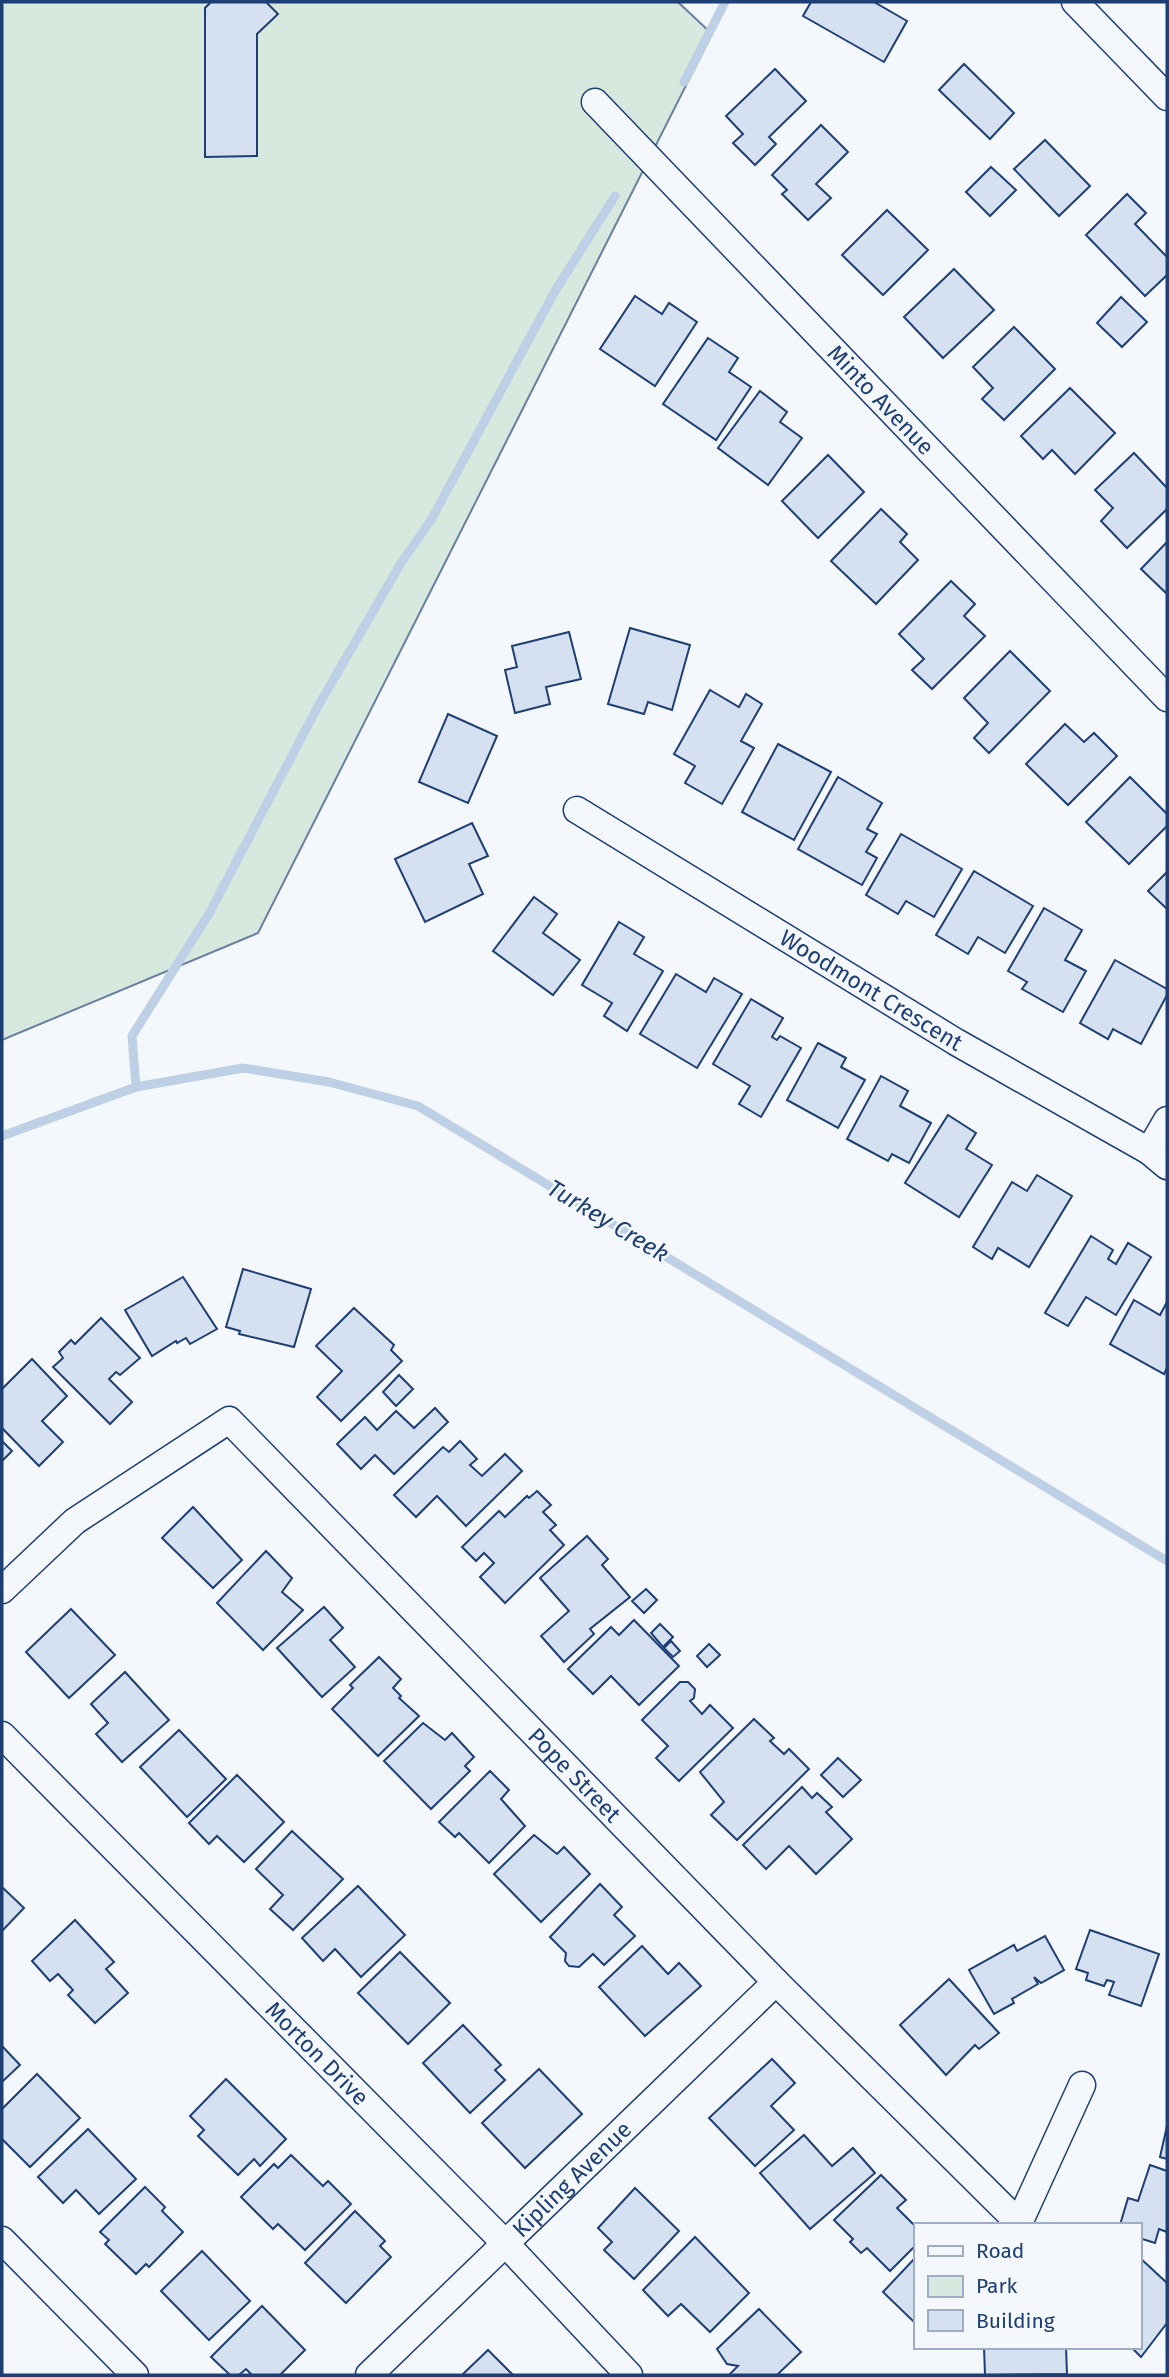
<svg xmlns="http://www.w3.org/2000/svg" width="1169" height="2377" font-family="'Fira Sans',sans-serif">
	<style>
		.green { fill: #d7e8df; stroke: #687fa3; stroke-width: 2 }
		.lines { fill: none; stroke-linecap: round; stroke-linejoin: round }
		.stream { stroke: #bed0e5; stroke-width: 9 }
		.building { fill: #d5e0f0; stroke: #1d3f73; stroke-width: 2 }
		.minor-casing { stroke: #1d3f73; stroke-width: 29 }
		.minor { stroke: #f4f7fb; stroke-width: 26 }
		.labels { text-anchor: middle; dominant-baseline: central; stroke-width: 5; stroke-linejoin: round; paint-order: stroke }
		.street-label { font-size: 23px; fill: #1d3f73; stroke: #f4f7fb }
		.water-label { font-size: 24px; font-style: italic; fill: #1d3f73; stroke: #f4f7fb }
	</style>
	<rect width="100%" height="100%" fill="#f4f7fb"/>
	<path class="green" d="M2,2H678L712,34L258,933L2,1040Z"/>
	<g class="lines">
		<g class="stream">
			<path d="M684,82L725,2"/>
			<path d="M136,1087L132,1036L210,912L317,708L401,563L431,520L555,291L615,196"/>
			<path d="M2,1136L136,1087L243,1068L329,1082L418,1106L1167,1561"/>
		</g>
	</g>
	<g class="building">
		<path d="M211,2H266L278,14L257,34V156L205,157V8Z"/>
		<path d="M811,2H874L907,21L884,62L803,16Z"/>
		<path d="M964,64L1014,113L990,139L939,90Z"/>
		<path d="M775,69L806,101L769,137L776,144L755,165L733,143L743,134L726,116Z"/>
		<path d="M821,125L848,152L816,184L831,198L808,220L782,194L787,190L772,175Z"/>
		<path d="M1045,140L1090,186L1059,216L1014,169Z"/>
		<path d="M991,167L1016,190L990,216L966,192Z"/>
		<path d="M1127,194L1146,213L1135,224L1167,257V275L1145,296L1086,235Z"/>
		<path d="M887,210L928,250L883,295L842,255Z"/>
		<path d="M954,269L994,310L943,358L904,317Z"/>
		<path d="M635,296L662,314L669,303L697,322L655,386L600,349Z"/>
		<path d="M1121,297L1147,322L1122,347L1097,323Z"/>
		<path d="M1014,327L1055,369L1004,420L982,399L993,388L973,367Z"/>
		<path d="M708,338L738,358L729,372L751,387L716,440L663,404Z"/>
		<path d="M1070,388L1115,433L1075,474L1052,450L1043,459L1021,436Z"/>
		<path d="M760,391L787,412L780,422L802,438L768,485L718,448Z"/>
		<path d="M1134,453L1167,488V509L1127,548L1101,521L1113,508L1095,490Z"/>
		<path d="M828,455L864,492L818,538L782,501Z"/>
		<path d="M881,509L907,534L900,542L918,560L876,604L831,561Z"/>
		<path d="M1167,542V592L1166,593L1141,569Z"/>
		<path d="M951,581L975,604L964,616L985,636L932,689L912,670L924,659L899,634Z"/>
		<path d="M630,628L690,645L672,710L648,702L644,714L608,704Z"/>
		<path d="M569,632L581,679L546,687L550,704L515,713L505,670L517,667L512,646Z"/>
		<path d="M1010,651L1050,691L989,753L974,738L988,723L964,698Z"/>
		<path d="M710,690L739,707L746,694L762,704L741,741L754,748L722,804L685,783L695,766L674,754Z"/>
		<path d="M448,714L497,736L468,803L419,782Z"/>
		<path d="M1065,724L1084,742L1094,733L1117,756L1068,805L1026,764Z"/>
		<path d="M778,744L831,772L794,840L742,812Z"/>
		<path d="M838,777L882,803L867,829L877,834L866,852L877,858L862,885L798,849Z"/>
		<path d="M1130,777L1167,814V826L1129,864L1086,822Z"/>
		<path d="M472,823L488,856L469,864L483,894L425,922L395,859Z"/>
		<path d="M901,834L962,869L934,917L906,901L898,914L866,895Z"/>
		<path d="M974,871L1033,906L1005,953L978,937L968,954L936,935Z"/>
		<path d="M1167,872V909L1148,891Z"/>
		<path d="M534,897L557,914L543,933L580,960L553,995L493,951Z"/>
		<path d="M1044,908L1082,930L1065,960L1086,971L1063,1012L1022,989L1027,982L1008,971Z"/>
		<path d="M619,922L644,937L634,954L663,971L627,1031L604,1016L612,1003L582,985Z"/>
		<path d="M1115,960L1167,989V995L1141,1044L1113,1029L1108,1039L1080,1023Z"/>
		<path d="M676,974L706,992L714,978L742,994L697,1068L640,1034Z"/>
		<path d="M751,999L783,1018L772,1037L777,1040L780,1036L801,1048L761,1117L739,1104L750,1086L713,1064Z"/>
		<path d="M818,1043L846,1058L841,1067L865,1080L838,1128L787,1100Z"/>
		<path d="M881,1076L908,1091L900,1106L931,1123L909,1163L892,1154L888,1161L847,1139Z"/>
		<path d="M948,1115L976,1133L966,1149L992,1165L959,1217L905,1183Z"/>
		<path d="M1037,1175L1072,1196L1029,1267L998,1248L992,1259L973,1247L1012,1182L1027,1191Z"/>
		<path d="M1091,1236L1113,1250L1108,1259L1116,1264L1128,1243L1151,1257L1116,1315L1086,1297L1068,1326L1045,1313Z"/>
		<path d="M243,1269L311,1289L294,1347L239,1334L240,1331L226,1327Z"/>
		<path d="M183,1277L217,1329L190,1344L186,1338L177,1343L176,1341L152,1356L125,1310Z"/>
		<path d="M1134,1300L1160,1315L1167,1302V1368L1164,1374L1110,1344Z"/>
		<path d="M354,1308L394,1345L391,1350L402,1361L341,1421L317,1397L342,1371L316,1346Z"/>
		<path d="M101,1318L140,1358L120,1375L116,1372L109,1379L132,1402L110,1424L53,1367L63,1358L59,1352L71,1340L75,1344Z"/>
		<path d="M32,1359L67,1396L42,1421L63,1442L39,1466L2,1428V1389Z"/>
		<path d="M399,1375L413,1389L396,1406L383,1392Z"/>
		<path d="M435,1408L448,1422L394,1474L375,1455L361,1469L337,1444L365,1417L377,1430L396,1411L414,1428Z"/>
		<path d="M2,1441L12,1451L2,1461Z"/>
		<path d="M460,1441L477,1459L470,1465L482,1476L505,1454L522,1471L466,1526L437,1496L416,1517L394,1495L443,1447L449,1452Z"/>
		<path d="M537,1491L551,1505L543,1512L556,1525L550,1530L564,1545L505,1603L480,1577L494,1563L484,1553L476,1561L462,1547L499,1511L505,1517L527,1496L529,1498Z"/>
		<path d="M193,1507L242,1560L213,1588L162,1538Z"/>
		<path d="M587,1536L608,1559L602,1565L630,1597L590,1629L594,1634L564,1662L541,1636L569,1611L540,1578Z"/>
		<path d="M266,1551L292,1578L282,1592L303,1610L263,1650L217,1603Z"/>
		<path d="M646,1589L657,1600L644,1613L632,1601Z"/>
		<path d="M324,1607L343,1628L330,1640L355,1667L322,1697L277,1648Z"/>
		<path d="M71,1609L115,1655L69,1698L26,1652Z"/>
		<path d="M634,1620L679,1666L639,1705L611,1676L593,1694L568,1669L611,1627L619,1635Z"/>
		<path d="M660,1624L673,1637L663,1647L651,1633Z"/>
		<path d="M671,1641L680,1651L673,1657L664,1648Z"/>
		<path d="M709,1644L720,1655L707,1667L697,1656Z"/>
		<path d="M379,1657L401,1679L393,1688L401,1696L399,1698L419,1716L378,1756L332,1709L353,1688L350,1685Z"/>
		<path d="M125,1672L169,1720L122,1762L96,1734L108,1723L91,1704Z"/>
		<path d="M680,1682H688L695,1689L694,1698L690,1701L702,1714L710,1705L733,1728L679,1781L656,1758L668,1746L642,1720Z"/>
		<path d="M754,1719L774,1738L770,1741L784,1754L789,1749L809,1769L737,1840L711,1815L724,1802L700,1772Z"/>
		<path d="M423,1723L445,1740L452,1733L474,1757L465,1766L470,1771L431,1809L384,1761Z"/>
		<path d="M179,1730L226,1779L187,1817L140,1767Z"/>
		<path d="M838,1758L861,1780L843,1797L821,1775Z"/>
		<path d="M490,1771L509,1790L501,1799L525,1826L489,1863L459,1833L455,1837L439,1822Z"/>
		<path d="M237,1775L284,1822L244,1862L217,1836L209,1844L189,1823Z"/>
		<path d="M802,1787L812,1798L817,1793L832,1807L826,1812L852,1839L816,1874L789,1846L766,1869L743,1845Z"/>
		<path d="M292,1831L343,1879L293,1930L270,1909L283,1895L256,1869Z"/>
		<path d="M534,1835L557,1854L564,1847L590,1874L541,1922L494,1874Z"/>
		<path d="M600,1884L622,1907L614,1915L635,1936L604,1965L593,1954L579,1967L569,1966L565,1961L566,1953L550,1937Z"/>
		<path d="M358,1886L405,1935L361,1977L335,1949L323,1961L302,1938Z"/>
		<path d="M2,1887L24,1908L2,1931Z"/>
		<path d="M75,1920L114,1962L106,1969L128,1993L95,2023L68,1995L73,1990L58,1974L50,1981L32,1961Z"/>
		<path d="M1090,1930L1159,1954L1141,2006L1109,1995L1114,1982L1107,1980L1104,1986L1086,1980L1088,1973L1076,1969Z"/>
		<path d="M1045,1936L1064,1970L1041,1983L1034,1977L1038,1984L1012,1999L1014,2003L994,2014L969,1970L1014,1945L1017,1951Z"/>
		<path d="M642,1946L668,1974L679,1963L701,1986L645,2036L599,1987Z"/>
		<path d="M400,1952L450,2003L408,2044L358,1993Z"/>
		<path d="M949,1979L999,2033L979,2049L975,2045L946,2075L900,2025Z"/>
		<path d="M463,2025L501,2065L495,2070L505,2080L470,2113L423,2063Z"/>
		<path d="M2,2046L20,2065L2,2082Z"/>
		<path d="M772,2059L795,2083L771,2106L794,2130L755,2166L709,2118Z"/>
		<path d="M539,2069L582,2114L525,2168L482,2123Z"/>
		<path d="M37,2074L80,2118L30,2167L2,2139V2109Z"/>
		<path d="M226,2079L286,2139L260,2166L254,2159L238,2175L198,2136L204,2130L190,2116Z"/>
		<path d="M1167,2126V2159L1160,2157Z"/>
		<path d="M88,2129L136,2179L99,2214L76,2190L63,2203L38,2177Z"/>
		<path d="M804,2135L832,2166L853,2148L875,2173L810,2229L760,2173Z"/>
		<path d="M291,2155L323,2186L328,2181L351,2204L305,2250L278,2224L273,2229L241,2197L274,2164L278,2168Z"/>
		<path d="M1150,2165L1167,2171V2232L1159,2229L1155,2243L1139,2238V2225H1120L1128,2198L1138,2201Z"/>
		<path d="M881,2175L906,2200L897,2208L915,2226V2246L890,2271L867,2248L861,2253L850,2242L853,2239L834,2220Z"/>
		<path d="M145,2187L165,2207L162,2211L183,2232L149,2267L146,2264L136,2274L105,2244L109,2240L100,2232Z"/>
		<path d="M635,2188L679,2231L634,2279L604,2250L612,2242L598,2228Z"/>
		<path d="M355,2211L385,2241L380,2246L391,2257L346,2303L305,2263Z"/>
		<path d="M695,2237L749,2293L710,2332L681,2304L668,2316L643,2290Z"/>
		<path d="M202,2251L250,2301L209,2340L161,2291Z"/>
		<path d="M1139,2257L1167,2283V2323L1141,2357L1131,2347H1139Z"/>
		<path d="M915,2258V2323L883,2292Z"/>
		<path d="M262,2306L305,2350L280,2375H252L246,2369L239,2375H230L211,2357Z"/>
		<path d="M759,2309L801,2352L777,2375H729L738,2366L727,2364L717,2349Z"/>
		<path d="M984,2347H1066L1067,2374L985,2375Z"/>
		<path d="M488,2350L513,2375H462Z"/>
	</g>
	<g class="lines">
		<g class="minor-casing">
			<g id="minor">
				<path d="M1075,2L1167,97"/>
				<path id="s1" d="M595,102L1167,698"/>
				<path id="s2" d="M577,810L956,1042L1149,1151L1167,1166"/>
				<path d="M1149,1151L1167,1120"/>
				<path id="s3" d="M2,1590L75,1521L229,1420L776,1982L1019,2223L1082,2085"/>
				<path id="s4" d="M2,1735L504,2242L629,2375"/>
				<path d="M2,2240L135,2375"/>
				<path id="s5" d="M369,2375L776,1982"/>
			</g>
		</g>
		<use href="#minor" class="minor"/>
	</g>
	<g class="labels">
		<g class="street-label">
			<text stroke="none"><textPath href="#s1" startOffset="413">Minto Avenue</textPath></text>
			<text stroke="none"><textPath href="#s2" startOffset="345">Woodmont Crescent</textPath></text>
			<text stroke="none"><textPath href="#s3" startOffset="780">Pope Street</textPath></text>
			<text stroke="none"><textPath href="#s4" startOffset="448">Morton Drive</textPath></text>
			<text stroke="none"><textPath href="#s5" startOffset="282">Kipling Avenue</textPath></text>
		</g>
		<g class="water-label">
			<text transform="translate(608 1221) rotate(31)">Turkey Creek</text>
		</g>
	</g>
	<rect width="1169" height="2377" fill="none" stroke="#1d3f73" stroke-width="7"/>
	<rect x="914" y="2223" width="228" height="126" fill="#f4f7fb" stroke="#9eadc5" stroke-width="2"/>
	<rect x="928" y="2246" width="35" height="10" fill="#f4f7fb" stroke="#9eadc5" stroke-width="2"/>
	<text x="976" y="2258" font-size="21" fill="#1d3f73">Road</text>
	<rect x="928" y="2276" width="35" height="21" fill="#d7e8df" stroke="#9eadc5" stroke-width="2"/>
	<text x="976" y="2293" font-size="21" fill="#1d3f73">Park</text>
	<rect x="928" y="2310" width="35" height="21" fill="#d5e0f0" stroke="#9eadc5" stroke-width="2"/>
	<text x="976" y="2328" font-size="21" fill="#1d3f73">Building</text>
</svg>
